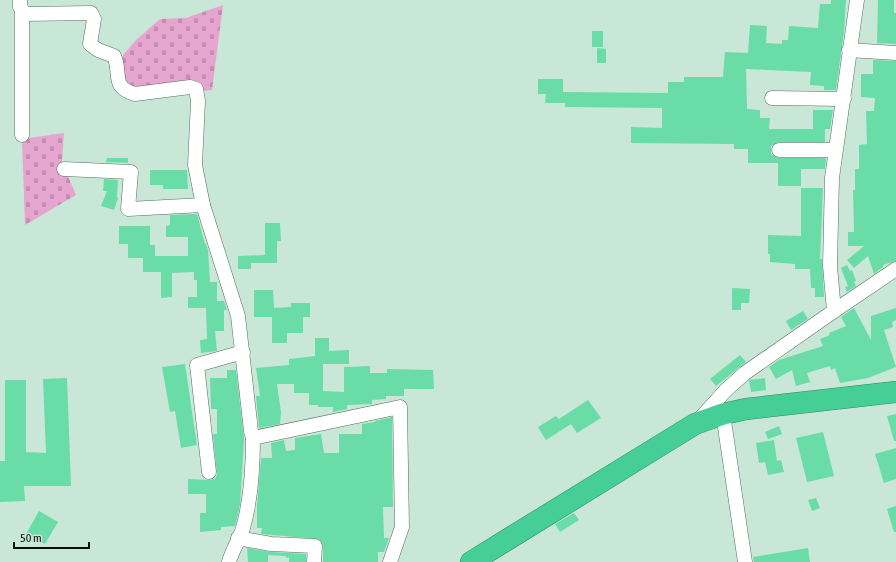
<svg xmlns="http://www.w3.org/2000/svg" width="896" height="562" font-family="'Asap Condensed',sans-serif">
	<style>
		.cemetery { fill: url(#cemetery-stones) }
		.building { fill: #6adca7 }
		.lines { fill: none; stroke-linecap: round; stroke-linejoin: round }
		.minor-casing { stroke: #536e60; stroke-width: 15 }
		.highway-casing { stroke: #2e8b64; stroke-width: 22 }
		.minor { stroke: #fff; stroke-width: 14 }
		.highway { stroke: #45ce95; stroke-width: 21 }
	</style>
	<defs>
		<pattern id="cemetery-stones" width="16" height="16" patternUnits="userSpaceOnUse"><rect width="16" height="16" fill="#e6a5cf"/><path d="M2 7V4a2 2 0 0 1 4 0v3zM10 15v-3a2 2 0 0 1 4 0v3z" fill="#c48db0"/></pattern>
	</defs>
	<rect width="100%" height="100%" fill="#c9e7d7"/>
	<g class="cemetery">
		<path d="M223,5L212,90L123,97V55L136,40L160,19L186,18Z"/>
		<path d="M64,133L62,162L76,195L25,225L22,139Z"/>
	</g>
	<g class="building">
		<path d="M831,0H846L844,32L836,90H824V86L810,85L811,72L746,69L747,109L760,110V118H770L769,129H813V110H833L830,129H825V142H779L771,146V154L779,158H826L825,169H801V186H778V163H748V149H734V144L631,143V127L662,128V108L565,107V103H545L546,94H538V79H563V92L668,93V82H684V77H723L725,52L748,53L750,25L767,26L766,43L782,44V40H788L789,26L818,28L820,4H831Z"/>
		<path d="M878,0H894V13H896V44L877,43Z"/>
		<rect x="592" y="31" width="11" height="16"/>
		<path d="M597,48L606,49V63H597Z"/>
		<path d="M873,60L896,61V261L883,265V267L874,274L868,256L854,268L847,260L864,246H848V232H854L853,190H855V169H859V145L867,144L866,111H874L875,98L861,97V74H873Z"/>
		<path d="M107,158H128V163L106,162Z"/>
		<path d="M150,170H187L188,189H163V185H150Z"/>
		<path d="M104,179L118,180L117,197L118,198L114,210L101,206L107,191H103Z"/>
		<path d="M801,188H823L820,259H822L824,297H815V288H811L810,269H795V264L770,262V254H768V235L801,236Z"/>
		<path d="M197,214L205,244H206L208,250L210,282H217V301H224L227,310H224V331H215L217,351L201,353L200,340L207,339L206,308H188V297H197V280H194V272L172,273V297L161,298V272H143V258H128V244H119V226H150V245H155V256H188V237H166V226L170,225V215Z"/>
		<path d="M265,223H280L281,241H277V263H251V269H238V256L265,255Z"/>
		<path d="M847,265L850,271L852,270L856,281L854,282L856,286L847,292L845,287L848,286L841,268Z"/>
		<path d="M732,288L750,289L749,303H741V310H732Z"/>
		<path d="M254,290H273L274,308L291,307V303H310V317H303V333H287V343H272V317H254Z"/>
		<path d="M854,308L871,340V316L896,308V320L892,322L893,327L884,330L896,367L868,378L840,383L835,368L831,370L830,366L807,373L810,382L796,386L792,370L776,379L769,367L779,360L823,346L820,339L830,335L829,333L846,326L841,317Z"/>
		<path d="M803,311L808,319L791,330L786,321Z"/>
		<path d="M315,338H329V351L349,350V364H323V391L344,392V367L370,366V373H387V369L433,370L434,389H404V396H386V399L372,400V404L347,405V409L333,412V407H318V405H309V393H294V384H277L281,412L280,424L259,428L256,396H260L256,368L289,365V359L315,356Z"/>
		<path d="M740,355L746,362L716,386L710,379Z"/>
		<path d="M185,364L197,445L181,448L175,411L170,412L162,367Z"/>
		<path d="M227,370H236L244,439L240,505L235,526L221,527V530L200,532V513H206V494H188V479L210,480L215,479L217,475L213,434H217V409H211L210,378H227Z"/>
		<path d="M67,378L71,486H24L25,501L0,502V461H5V380H26V452L46,453L43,379Z"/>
		<path d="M765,378L766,390L751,392L749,380Z"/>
		<path d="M588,400L601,418L577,433L571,424L546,440L538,427L556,416L559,419Z"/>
		<path d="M896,414V441H894L887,416Z"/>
		<path d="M392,417L393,507H383L384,538H389L384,552H378V562H323V546L319,539L261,534L262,528H257V506L261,458H272L271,443L284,440L286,451L295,450V438L321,434L324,453H339V434H362V424L375,422V421Z"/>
		<path d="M779,426L782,434L768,439L765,432Z"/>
		<path d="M823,432L834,476L807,482L796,438Z"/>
		<path d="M774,440L777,461L781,460L784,472L768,475L765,462L759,463L756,443Z"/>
		<path d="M896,448V479L884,483L875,454Z"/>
		<path d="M816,498L820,508L812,511L808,500Z"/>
		<path d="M896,506V532H894L887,509Z"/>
		<path d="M39,511L58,522L45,544L26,534Z"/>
		<path d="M574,513L579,520L560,532L555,524Z"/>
		<path d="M247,548L271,552L306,554V562H289V557L286,558V556L268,555V562H248Z"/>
		<path d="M808,548L810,562H754L753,557Z"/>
	</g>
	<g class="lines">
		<g class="minor-casing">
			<g id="minor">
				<path d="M20,0V7L25,14L91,13L94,19L90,44L98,50L114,56C122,73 110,87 135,94L190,87L196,89L198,101L195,165L203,205L238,316L251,431L253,438C253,467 251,500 243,528C240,539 232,550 229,562"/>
				<path d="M22,11V135"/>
				<path d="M849,50L896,53"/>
				<path d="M772,98L844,99"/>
				<path d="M779,150H835"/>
				<path d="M64,169L131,172L128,209L203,205"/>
				<path d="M834,311L896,269"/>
				<path d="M723,414L745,562"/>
				<path d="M697,422L726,390L745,373L834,311L830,266L832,178L857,0"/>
				<path d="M253,438L400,407L402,527L390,562"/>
				<path d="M209,472L197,365L243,352"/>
				<path d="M238,538L271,544L315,546L314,562"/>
			</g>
		</g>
		<g class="highway-casing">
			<path id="highway" d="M471,562L695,424L723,414L746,409L896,392"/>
		</g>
		<use href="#minor" class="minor"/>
		<use href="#highway" class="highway"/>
	</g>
	<path d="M14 542v6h75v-6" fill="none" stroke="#040e09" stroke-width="2"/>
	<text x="20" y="542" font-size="12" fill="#040e09" stroke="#c9e7d7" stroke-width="3" paint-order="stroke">50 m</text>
</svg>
